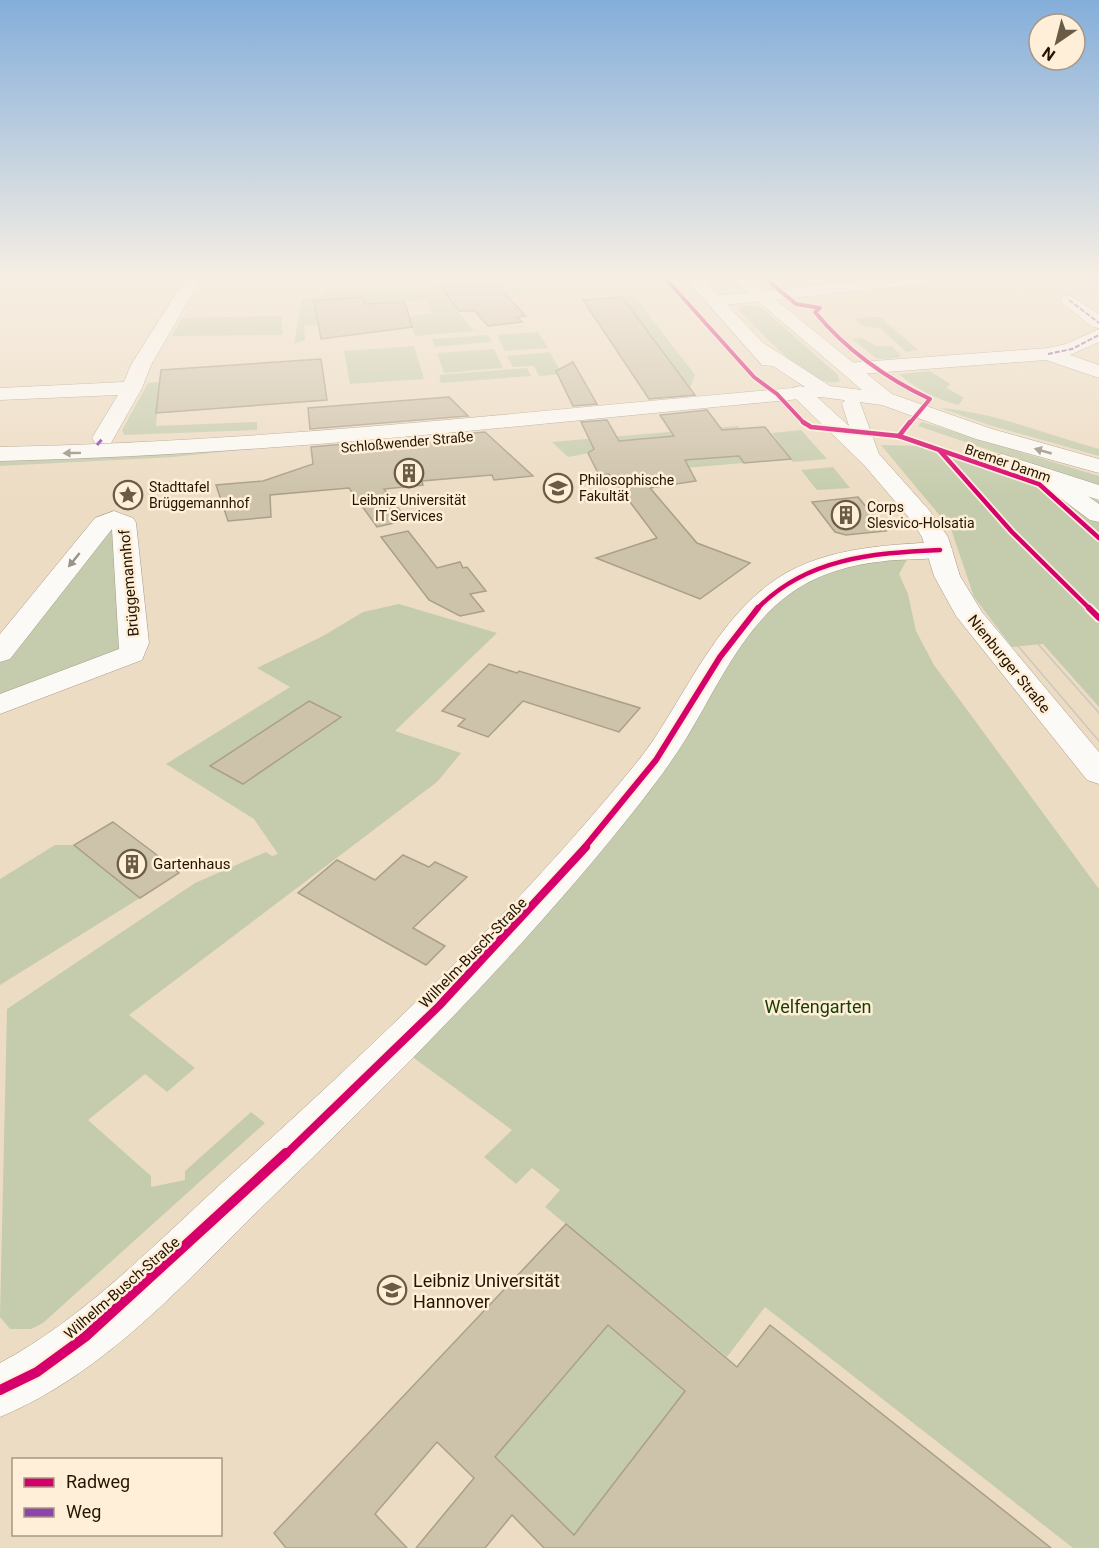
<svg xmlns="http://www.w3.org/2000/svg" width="1099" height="1548" font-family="Roboto,sans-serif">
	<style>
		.green { fill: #c5ccad }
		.building { fill: #cdc2aa; stroke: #aaa089; stroke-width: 1.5; fill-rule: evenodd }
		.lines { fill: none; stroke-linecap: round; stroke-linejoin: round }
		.minor-casing { stroke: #a89985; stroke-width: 1 }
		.tertiary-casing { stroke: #a89985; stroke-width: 1 }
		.secondary-casing { stroke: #a89985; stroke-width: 1 }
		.minor { fill: #fcfaf6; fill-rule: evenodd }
		.tertiary { fill: #fcfaf6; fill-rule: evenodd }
		.secondary { fill: #fcfaf6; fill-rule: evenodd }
		.tram { stroke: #ccc7bf; stroke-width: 1.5 }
		.quiet-far1 { stroke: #8e44ad; stroke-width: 2; stroke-dasharray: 5 2; stroke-linecap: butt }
		.quiet { stroke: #8e44ad; stroke-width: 3; stroke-dasharray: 7 3; stroke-linecap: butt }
		.cycleway-far4-casing { stroke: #ffefd9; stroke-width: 6 }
		.cycleway-far3-casing { stroke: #ffefd9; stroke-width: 8 }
		.cycleway-far2-casing { stroke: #ffefd9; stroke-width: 10 }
		.cycleway-far1-casing { stroke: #ffefd9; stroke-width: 11 }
		.cycleway-casing { stroke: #ffefd9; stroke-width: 14 }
		.cycleway-far4 { stroke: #d6006c; stroke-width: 4 }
		.cycleway-far3 { stroke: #d6006c; stroke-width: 4.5 }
		.cycleway-far2 { stroke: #d6006c; stroke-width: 6 }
		.cycleway-far1 { stroke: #d6006c; stroke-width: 8 }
		.cycleway { stroke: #d6006c; stroke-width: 10 }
		.oneway { fill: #9a9388 }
		.labels { text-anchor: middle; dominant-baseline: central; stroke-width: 5; stroke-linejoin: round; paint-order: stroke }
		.far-street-label { font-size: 14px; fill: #231501; stroke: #ffefd9 }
		.far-poi-label { font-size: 14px; fill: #231501; stroke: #ffefd9; text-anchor: start }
		.street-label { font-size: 15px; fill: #231501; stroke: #ffefd9 }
		.poi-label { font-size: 15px; fill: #231501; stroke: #ffefd9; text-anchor: start }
		.near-park-label { font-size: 18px; fill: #163e00; stroke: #ffefd9 }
		.near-poi-label { font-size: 18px; fill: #231501; stroke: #ffefd9; text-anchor: start }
	</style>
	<rect width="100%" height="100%" fill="#eddcc4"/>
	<g class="green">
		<path d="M320,279H450L454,284L439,285L442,292L474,331L415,336L409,317L432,313L428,300L372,304L366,308L362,297L314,301L316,313L344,323L304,326L305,340L294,344L302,298L323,297L325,290Z"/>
		<path d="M491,279H549L509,298Z"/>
		<path d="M634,296L695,375L690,388L681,395L690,388L622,297Z"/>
		<path d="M746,305L762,308L838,375L840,381C814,393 756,327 738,309Z"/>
		<path d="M281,316L283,335L172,336L182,318Z"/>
		<path d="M880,317L918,350L906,352L881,329L862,325L854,318Z"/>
		<path d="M538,332L548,348L505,351L497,335Z"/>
		<path d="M488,335L492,342L435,347L432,339Z"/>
		<path d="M862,338L876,346H892L900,355L899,358L877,359L852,339Z"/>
		<path d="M414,346L424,379L350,384L344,351Z"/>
		<path d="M494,349L503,368L444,373L437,353Z"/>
		<path d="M550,352L562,374L539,376L534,366L513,367L507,356Z"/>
		<path d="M527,368L531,376L441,383L439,375Z"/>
		<path d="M930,371L950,384L947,388L964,398L958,405C934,398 918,390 899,374Z"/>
		<path d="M160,382L156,426L257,422V430L124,435L122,430L148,383Z"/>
		<path d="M940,408C994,412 1047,435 1099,449V456L989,425Z"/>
		<path d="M922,422L1099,476V487L918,426Z"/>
		<path d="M738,426L740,429L721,432L592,443L595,452L568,457L552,442Z"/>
		<path d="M801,430L827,459L793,462L772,433Z"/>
		<path d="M302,443L174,457L0,466V459Z"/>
		<path d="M881,445L922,446L1099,501V707L1043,644L1012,647L974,597L951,529Z"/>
		<path d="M738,455L744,463L649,471L686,460Z"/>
		<path d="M833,467L850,488L817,490L801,470Z"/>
		<path d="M114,518L135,643L0,705V653Z"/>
		<path d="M912,551L899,574L908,594L916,631L934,665L1099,889V1548H1073L765,1307L727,1357L545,1207L560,1190L532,1168L516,1184L484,1157L512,1130L399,1047L535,906L737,633L804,574Z"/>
		<path d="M399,604L497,633L395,731L461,753L437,782L129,1015L195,1068L167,1092L145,1074L88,1120L151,1176V1187L185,1180V1171L251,1112L265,1123L43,1323L31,1329H10L0,1317L7,1009L195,883L266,852L272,856L278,854L254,819L166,764L290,687L257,668L323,636L363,612Z"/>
		<path d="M55,845H74L140,898L0,985V879Z"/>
		<path d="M608,1325L685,1391L574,1535L495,1457Z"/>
	</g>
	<g class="building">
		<path d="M450,279H491L526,316L517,317L522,322L488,326L475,311H459L439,285L454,284Z"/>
		<path d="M362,297L365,304L405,302L412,327L321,339L314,301Z"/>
		<path d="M622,297L695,395L649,399L583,300Z"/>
		<path d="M321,359L327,400L156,413L161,370Z"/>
		<path d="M573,362L597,404L573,406L556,371Z"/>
		<path d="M449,397L468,416L310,429L308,408Z"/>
		<path d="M707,410L722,430L765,427L791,459L744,463L739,456L685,460L696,481L650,488L697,543L750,563L700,599L596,558L657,538L609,474L599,475L588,453L594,449L581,422L607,420L619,441L674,436L660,415Z"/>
		<path d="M485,432L533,476L494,480L492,475L422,481L423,485L384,489L407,520L377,527L349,488L270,495L271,517L228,521L216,485L263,481L313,464L311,447Z"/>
		<path d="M858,497L886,531L846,535L835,532L812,502Z"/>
		<path d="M408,531L437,568L460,562L463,568L467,567L486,591L470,594L484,611L460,616L429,600L381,537Z"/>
		<path d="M489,664L517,673L519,671L640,708L619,732L523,701L488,737L458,726L465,719L442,711Z"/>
		<path d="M309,701L341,717L243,784L210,766Z"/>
		<path d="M113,822L153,852L179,873L140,898L74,845Z"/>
		<path d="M403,855L429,867L435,862L467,877L413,928L445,946L426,965L298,893L337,860L375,880Z"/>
		<path d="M566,1224L737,1367L770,1325L1051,1548H544L512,1515L485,1548H416L474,1478L437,1442L375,1514L407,1548H286L274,1533ZM608,1325L685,1391L574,1535L495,1457Z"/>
	</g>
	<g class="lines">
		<g class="minor-casing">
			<g id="minor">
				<path d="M185,279H201L151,365L142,388L111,443H95L92,438L118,395L0,400V388L124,382L131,365Z"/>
				<path d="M1069,295L1099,314V328L1093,327L1063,304L1060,300L1063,296Z"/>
				<path d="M1099,329V342L1070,355L1099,365V378L1046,360L847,375L837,369L847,363L1048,348L1066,344Z"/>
				<path d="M1044,468L1052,470L1099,504V522L1090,520L1036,480L1032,475L1036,470Z"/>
				<path d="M114,511L133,518L136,523L149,643L142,660L0,714V694L119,649L112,529L10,659L0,662V634L95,518Z"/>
				<path d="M940,542L949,545L953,550L949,555C932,560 914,559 896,560C858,563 822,571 791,593C742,628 717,688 687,737C673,760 657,781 641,802C528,946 398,1075 266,1203C185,1282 106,1373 0,1417V1363C84,1318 154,1245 224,1181C361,1057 496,931 614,790C628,773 642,757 654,739C689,686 717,624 768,585C816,548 882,545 940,542Z"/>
			</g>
		</g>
		<g class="tertiary-casing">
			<g id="tertiary">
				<path d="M878,279H931L923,284L714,306L705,301L714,296Z"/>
				<path d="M800,386L807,388L849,426L842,404L845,400H859L879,454L929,510L948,537L960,576L982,612L1099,752V784L1087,780L956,616L934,576L922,537L911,520L864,465L793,396L790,392L793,388Z"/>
			</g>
		</g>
		<g class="secondary-casing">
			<g id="secondary">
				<path d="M686,279H703L762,342L830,386L862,390L732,279H750L892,394L992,429L1099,459V473L976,439L882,405L821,397C548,422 274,455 0,461V447C269,442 537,410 805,387L773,366L762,365Z"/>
				<path d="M1002,454L1099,485V500L994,466L991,461L994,456Z"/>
			</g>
		</g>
		<use href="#minor" class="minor"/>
		<use href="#tertiary" class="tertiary"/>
		<use href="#secondary" class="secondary"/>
		<g class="tram">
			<path d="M1038,644L1099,713"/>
			<path d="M1018,646L1099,741"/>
		</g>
		<g class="quiet-far1">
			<path d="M1069,300L1099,323"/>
			<path d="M1048,354L1072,349L1099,335"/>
		</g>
		<path class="quiet" d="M97,445L103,438"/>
		<g class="cycleway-far4-casing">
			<g id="cycleway-far4">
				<path d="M666,279L754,377L777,394L805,424"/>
				<path d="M766,279L796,304L820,308L815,312C845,349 887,379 930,399L909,424"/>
			</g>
		</g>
		<g class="cycleway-far3-casing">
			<g id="cycleway-far3">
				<path d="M803,422L811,427L899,436L1039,484L1099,538"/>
				<path d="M899,436L910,422"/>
				<path d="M940,451L1012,532L1091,610"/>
				<path d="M756,610C805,558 873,553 940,550"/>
			</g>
		</g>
		<g class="cycleway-far2-casing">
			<g id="cycleway-far2">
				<path d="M1089,608L1099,618"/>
				<path d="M584,848L656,760L720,657L758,608"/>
			</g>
		</g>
		<g class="cycleway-far1-casing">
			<path id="cycleway-far1" d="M285,1155L439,1006L586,847"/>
		</g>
		<g class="cycleway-casing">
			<path id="cycleway" d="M0,1390L37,1372L85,1337L286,1153"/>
		</g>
		<use href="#cycleway-far4" class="cycleway-far4"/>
		<use href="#cycleway-far3" class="cycleway-far3"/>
		<use href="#cycleway-far2" class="cycleway-far2"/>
		<use href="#cycleway-far1" class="cycleway-far1"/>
		<use href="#cycleway" class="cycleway"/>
	</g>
	<defs><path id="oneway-solid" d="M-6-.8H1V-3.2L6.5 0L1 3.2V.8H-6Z" transform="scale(1.5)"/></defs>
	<g class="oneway">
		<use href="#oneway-solid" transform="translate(1043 451) rotate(-164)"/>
		<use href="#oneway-solid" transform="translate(72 453) rotate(179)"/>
		<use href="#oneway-solid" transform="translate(74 560) rotate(129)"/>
	</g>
	<linearGradient id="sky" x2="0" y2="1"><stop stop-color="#84aeda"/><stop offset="0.56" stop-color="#f7efe4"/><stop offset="1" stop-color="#f7efe4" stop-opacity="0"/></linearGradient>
	<rect width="1099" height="495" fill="url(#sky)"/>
	<defs>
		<g id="building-ring" transform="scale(1.5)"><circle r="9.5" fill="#ffefd9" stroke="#6a5b45" stroke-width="1.5"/><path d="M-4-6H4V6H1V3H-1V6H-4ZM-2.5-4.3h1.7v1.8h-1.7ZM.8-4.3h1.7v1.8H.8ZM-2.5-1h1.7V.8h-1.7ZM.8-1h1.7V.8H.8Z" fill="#6a5b45"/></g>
		<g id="university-ring" transform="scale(1.5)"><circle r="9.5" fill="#ffefd9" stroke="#6a5b45" stroke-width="1.5"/><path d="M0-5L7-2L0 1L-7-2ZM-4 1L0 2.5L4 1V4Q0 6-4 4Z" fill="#6a5b45"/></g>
		<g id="sight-ring" transform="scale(1.5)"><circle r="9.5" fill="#ffefd9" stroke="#6a5b45" stroke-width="1.5"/><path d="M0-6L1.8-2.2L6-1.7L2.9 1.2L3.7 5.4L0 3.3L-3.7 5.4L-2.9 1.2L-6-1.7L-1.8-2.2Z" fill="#6a5b45"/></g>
	</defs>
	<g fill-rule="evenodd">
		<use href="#building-ring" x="409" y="473"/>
		<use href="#university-ring" x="558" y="488"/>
		<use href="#sight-ring" x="128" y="495"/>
		<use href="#building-ring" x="846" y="515"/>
		<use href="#building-ring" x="132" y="864"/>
		<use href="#university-ring" x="392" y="1290"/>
	</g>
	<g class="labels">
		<g class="far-street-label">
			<text transform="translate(407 442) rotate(-5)">Schloßwender Straße</text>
			<text transform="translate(1008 463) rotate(19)">Bremer Damm</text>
		</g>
		<g class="far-poi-label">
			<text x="579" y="480">Philosophische<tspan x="579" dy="16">Fakultät</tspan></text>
			<text x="149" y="487">Stadttafel<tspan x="149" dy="16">Brüggemannhof</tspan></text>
			<text x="409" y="500" text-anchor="middle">Leibniz Universität<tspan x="409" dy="16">IT Services</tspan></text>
			<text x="867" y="507">Corps<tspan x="867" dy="16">Slesvico-Holsatia</tspan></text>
		</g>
		<g class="street-label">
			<text transform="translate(129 583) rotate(-95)">Brüggemannhof</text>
			<text transform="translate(1009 664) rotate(51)">Nienburger Straße</text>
			<text transform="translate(473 953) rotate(-46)">Wilhelm-Busch-Straße</text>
			<text transform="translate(122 1288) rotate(-41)">Wilhelm-Busch-Straße</text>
		</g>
		<g class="poi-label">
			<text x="153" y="864">Gartenhaus</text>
		</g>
		<g class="near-park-label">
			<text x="818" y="1006">Welfengarten</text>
		</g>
		<g class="near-poi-label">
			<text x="413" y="1280">Leibniz Universität<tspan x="413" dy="21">Hannover</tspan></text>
		</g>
	</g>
	<rect x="12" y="1458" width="210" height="78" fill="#ffefd9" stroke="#a79883" stroke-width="1.5"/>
	<rect x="24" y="1478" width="30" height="9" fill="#d6006c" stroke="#a79883" stroke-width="1.5"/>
	<text x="66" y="1488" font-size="18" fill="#231501">Radweg</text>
	<rect x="24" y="1508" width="30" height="9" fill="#8e44ad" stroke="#a79883" stroke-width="1.5"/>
	<text x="66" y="1518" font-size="18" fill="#231501">Weg</text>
	<g transform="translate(1057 42) rotate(215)"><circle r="28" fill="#ffefd9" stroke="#a79883" stroke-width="1.5"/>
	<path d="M0-4.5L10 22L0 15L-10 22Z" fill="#6a5b45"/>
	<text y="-9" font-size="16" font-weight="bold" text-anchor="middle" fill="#231501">N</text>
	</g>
</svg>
